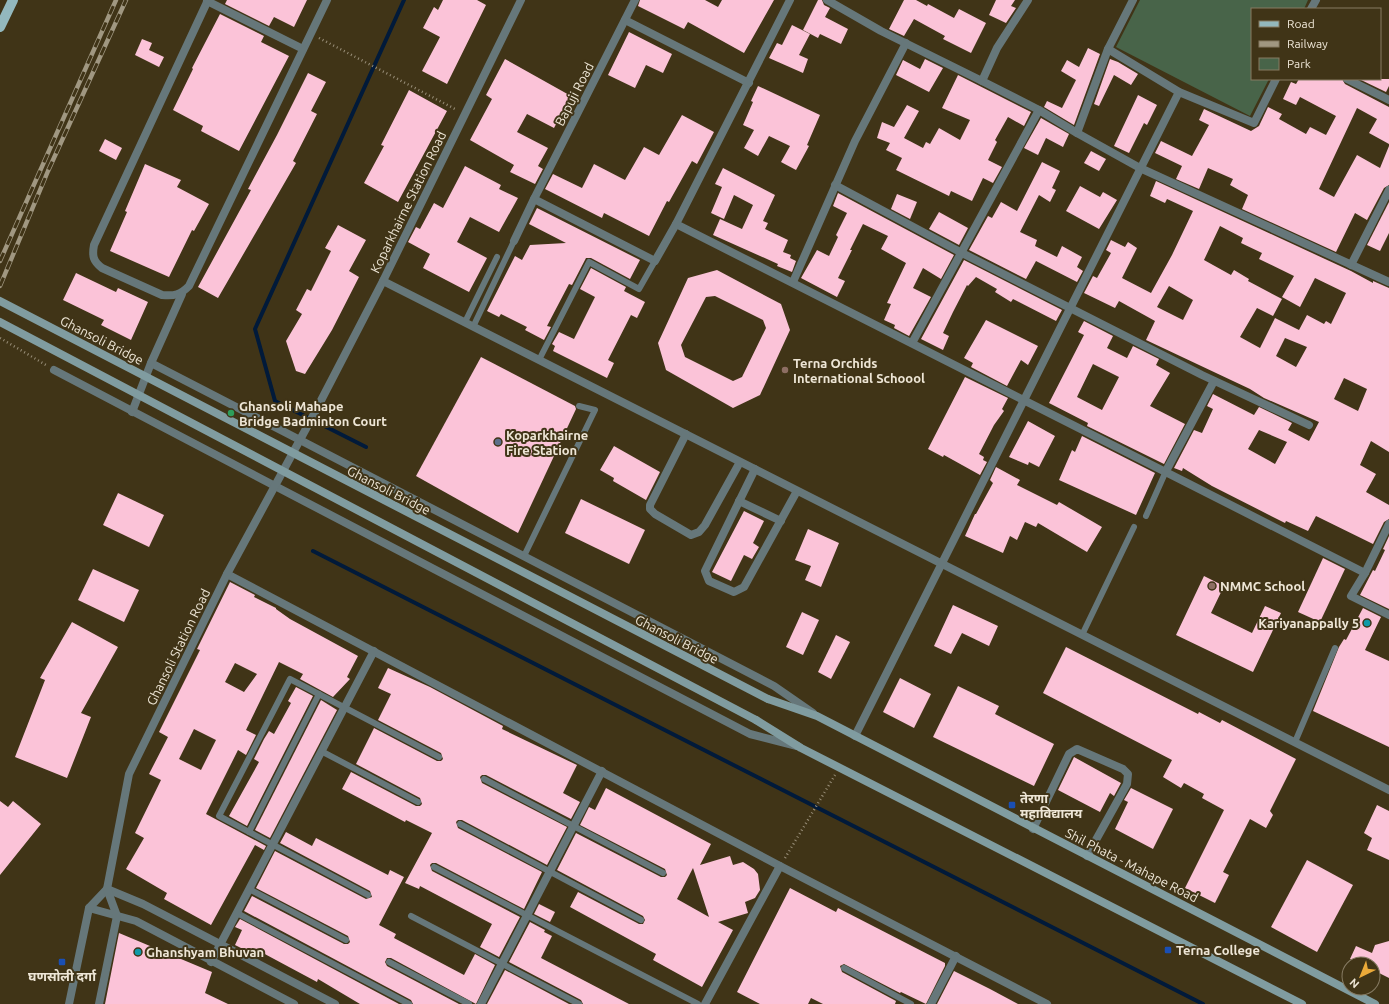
<svg xmlns="http://www.w3.org/2000/svg" width="1389" height="1004" font-family="Ubuntu,'Noto Sans Devanagari',sans-serif">
	<style>
		.green { fill: #486449 }
		.lines { fill: none; stroke-linecap: round; stroke-linejoin: round }
		.stream { stroke: #011a3a; stroke-width: 4 }
		.building { fill: #fbc3d8; fill-rule: evenodd }
		.path { stroke: #998f79; stroke-width: 2.5; stroke-dasharray: 1 3; stroke-linecap: butt }
		.service { stroke: #66777a; stroke-width: 6 }
		.minor { stroke: #66777a; stroke-width: 8 }
		.tertiary { stroke: #66777a; stroke-width: 8 }
		.secondary { stroke: #809ca0; stroke-width: 8 }
		.primary { stroke: #93b8bd; stroke-width: 10 }
		.rail-casing { stroke: #a09781; stroke-width: 4.5 }
		.rail { stroke: #403417; stroke-width: 3; stroke-dasharray: 9; stroke-linecap: butt }
		.secondary-bridge { stroke: #809ca0; stroke-width: 8 }
		.education-dot { fill: #8d6e63; stroke: #403417; stroke-width: 1.5 }
		.leisure-dot { fill: #2e9e5b; stroke: #403417; stroke-width: 1.5 }
		.service-dot { fill: #5c6f8a; stroke: #403417; stroke-width: 1.5 }
		.culture-dot { fill: #0f9aa8; stroke: #403417; stroke-width: 1.5 }
		.transit-dot { fill: #1a4fb4; stroke: #403417; stroke-width: 1.5 }
		.labels { text-anchor: middle; dominant-baseline: central; stroke-width: 4; stroke-linejoin: round; paint-order: stroke }
		.street-label { font-size: 13px; fill: #eee6d6; stroke: #403417 }
		.poi-label { font-size: 13px; font-weight: bold; fill: #eee6d6; stroke: #403417; text-anchor: start }
	</style>
	<rect width="100%" height="100%" fill="#403417"/>
	<path class="green" d="M1140,0H1308L1304,9H1252V79H1269L1250,116L1116,47Z"/>
	<g class="lines">
		<g class="stream">
			<path d="M366,447L275,401L255,329L404,0"/>
			<path d="M313,551L1203,1004"/>
		</g>
	</g>
	<g class="building">
		<path d="M227,0H307L294,27L274,17L269,26L225,4Z"/>
		<path d="M443,0H477L486,5L447,84L422,71L440,37L423,28L434,7L438,10Z"/>
		<path d="M640,0H705L718,7L722,0H774L744,53L688,22L684,29L638,6Z"/>
		<path d="M818,0H822L824,5L830,8L825,17L848,29L841,44L820,34L818,38L803,30Z"/>
		<path d="M904,0H916L927,6L928,4L954,18L959,9L986,23L971,53L943,39L945,36L914,19L904,36L889,29Z"/>
		<path d="M996,0H1015L1011,6L1016,8L1006,23L989,15Z"/>
		<path d="M220,14L264,36L261,42L289,56L239,151L201,131L203,126L173,110L193,69L192,68Z"/>
		<path d="M792,25L810,34L799,55L808,59L803,73L769,58L777,43L782,45Z"/>
		<path d="M629,32L672,54L663,73L646,65L635,88L608,75Z"/>
		<path d="M142,39L152,43L149,50L164,57L159,67L135,55Z"/>
		<path d="M1088,48L1100,54L1074,125L1044,107L1047,101L1062,108L1076,80L1061,71L1067,60L1079,67Z"/>
		<path d="M505,59L571,96L554,128L527,114L517,132L548,148L538,166L543,169L535,184L510,172L514,165L470,140L492,99L486,95Z"/>
		<path d="M925,59L943,68L929,92L896,75L903,60L920,69Z"/>
		<path d="M1110,59L1118,62L1138,74L1131,85L1114,75L1099,106L1094,104Z"/>
		<path d="M308,73L326,82L311,111L317,114L293,161L296,163L218,298L198,287L251,190L248,189L277,135Z"/>
		<path d="M958,75L1031,112L1024,126L1008,117L995,140L997,142L988,160L1002,167L993,183L983,178L972,201L951,191L949,196L896,170L902,158L886,150L890,143L877,138L882,122L894,127L907,105L919,111L904,138L923,148L926,142L930,144L939,128L960,140L970,120L942,108Z"/>
		<path d="M1299,79H1342L1345,84L1389,107V144L1369,133L1377,119L1357,108L1319,189L1334,197L1357,155L1380,168L1389,146V185L1384,188L1367,220L1355,213L1336,252L1242,209L1248,195L1230,185L1233,179L1208,168L1199,189L1176,179L1182,166L1155,153L1161,141L1192,156L1209,125L1199,120L1204,109L1251,131L1259,126L1268,107L1282,114L1279,119L1306,134L1310,127L1326,135L1336,116L1300,97L1296,105L1283,99L1291,82L1296,84Z"/>
		<path d="M1359,79H1389V86L1386,92Z"/>
		<path d="M758,86L820,115L807,145L809,146L796,170L781,162L790,146L769,136L758,156L744,148L754,130L743,125L753,102L751,101Z"/>
		<path d="M409,90L447,111L398,202L364,183L384,146L381,145Z"/>
		<path d="M1138,95L1157,105L1147,125L1144,123L1129,153L1114,146Z"/>
		<path d="M682,115L714,132L697,164L692,161L669,202L667,201L649,236L604,213L602,218L545,189L553,174L582,188L594,164L625,180L644,147L659,155Z"/>
		<path d="M1041,118L1069,134L1063,147L1046,138L1038,155L1024,148Z"/>
		<path d="M105,139L122,148L116,160L99,151Z"/>
		<path d="M1091,151L1106,159L1099,171L1084,163Z"/>
		<path d="M1042,162L1060,171L1052,188L1056,190L1050,202L1039,195L1020,232L1037,240L1035,246L1057,257L1062,246L1082,257L1077,267L1083,271L1077,282L1036,261L1026,279L969,250L988,216L992,218L1001,202L1017,211Z"/>
		<path d="M145,164L181,180L177,187L209,204L194,231L192,230L169,277L110,251L127,212L125,211Z"/>
		<path d="M465,166L501,185L499,189L518,198L499,232L470,217L457,242L487,258L469,292L423,268L430,254L408,242L416,227L420,229L434,203L443,208Z"/>
		<path d="M723,168L775,195L763,221L768,223L765,229L788,240L783,252L791,255L790,258L796,261L792,272L777,266L778,264L713,235L720,219L742,229L753,205L734,195L724,219L711,213L722,187L715,184Z"/>
		<path d="M1156,181L1351,271L1373,283V281L1389,288V452L1371,441L1360,465L1376,474L1366,492L1389,505V519L1384,522L1373,544L1316,516L1308,531L1286,521L1285,523L1212,486L1183,468L1182,471L1174,468L1194,430L1202,433L1213,409L1207,406L1213,394L1254,415L1259,407L1292,423L1288,430L1309,441L1319,422L1264,398L1250,389L1146,340L1155,321L1119,301L1115,308L1084,293L1093,276L1097,278L1111,253L1106,250L1111,240L1125,247L1128,242L1137,248L1122,278L1151,293L1172,255L1193,211L1167,199L1165,203L1150,196ZM1220,226L1243,238L1241,243L1262,253L1259,259L1294,276L1282,297L1300,307L1315,278L1346,293L1331,324L1326,321L1324,324L1307,315L1299,330L1275,318L1260,348L1240,337L1257,308L1273,316L1282,299L1248,281L1249,279L1234,270L1231,275L1204,260ZM1169,286L1193,300L1183,320L1157,307ZM1285,338L1307,347L1296,367L1276,356ZM1344,378L1367,389L1358,411L1334,399ZM1259,430L1287,442L1275,464L1248,449Z"/>
		<path d="M1080,186L1100,197L1103,192L1117,200L1099,229L1066,211Z"/>
		<path d="M838,193L954,255L941,279L923,268L913,288L931,297L909,336L894,328L895,325L884,320L891,304L887,303L906,263L881,249L888,236L863,224L850,250H852L838,278L845,281L837,297L801,278L817,250L829,256L838,237L836,235L847,213L833,206Z"/>
		<path d="M897,194L917,202L910,219L891,209Z"/>
		<path d="M1389,202V233L1380,251L1367,245Z"/>
		<path d="M537,208L640,260L630,279L591,258H586L572,285L569,284L547,326L551,327L544,340L525,330L527,327L501,314L499,317L487,311L515,256L522,260L530,245L566,243L529,224Z"/>
		<path d="M939,212L968,228L959,245L929,229Z"/>
		<path d="M338,225L366,240L349,271L359,277L332,330L305,374L296,371L286,341L302,314L296,310L307,289L311,291L331,251L325,248Z"/>
		<path d="M964,260L1062,310L1056,321L1013,299L1011,302L995,292L997,289L976,277L968,286L967,285L953,312L943,333L949,336L943,350L921,339Z"/>
		<path d="M591,268L626,287L624,291L645,302L637,318L631,315L608,360L614,363L607,378L553,351L555,346L552,344L559,332L574,339L595,297L580,289Z"/>
		<path d="M717,270L781,304L790,330L760,395L733,408L666,370L658,343L688,278ZM715,296L763,320L766,328L742,377L733,381L685,357L681,345L706,297Z"/>
		<path d="M76,273L116,292L118,288L148,302L131,340L101,325L104,320L63,300Z"/>
		<path d="M986,320L1038,346L1028,365L1021,360L1007,386L971,367L973,363L964,358Z"/>
		<path d="M1084,321L1113,336L1107,348L1127,358L1133,346L1159,359L1156,365L1170,373L1150,406L1185,424L1164,464L1087,426L1088,423L1049,403L1084,335L1078,332ZM1093,364L1119,377L1102,410L1077,397Z"/>
		<path d="M481,357L575,406L576,409L518,533L416,476Z"/>
		<path d="M965,377L1008,398L1002,409L1004,411L994,425L979,454L984,457L983,460L987,462L980,475L944,455L943,457L928,449Z"/>
		<path d="M1028,421L1055,436L1039,467L1029,462L1028,465L1009,457Z"/>
		<path d="M1082,436L1155,473L1136,515L1059,480L1072,450L1075,452Z"/>
		<path d="M614,446L660,472L646,500L613,481L614,478L600,470Z"/>
		<path d="M996,467L1020,480L1017,485L1057,505L1059,502L1102,527L1087,552L1038,523L1036,527L1025,522L1017,540L1010,536L1003,553L965,536L975,514H976L993,483L990,480Z"/>
		<path d="M118,493L164,515L149,547L103,525Z"/>
		<path d="M581,499L645,530L629,564L565,533Z"/>
		<path d="M744,511L764,521L753,543L759,547L752,559L744,555L731,581L712,572Z"/>
		<path d="M808,529L839,543L821,587L805,580L811,566L795,560Z"/>
		<path d="M1389,536V609L1360,595L1373,570L1375,571L1385,550L1383,549Z"/>
		<path d="M1323,558L1345,569L1320,622L1298,612Z"/>
		<path d="M93,569L139,590L124,622L78,600Z"/>
		<path d="M1204,576L1224,586L1211,613L1252,633L1265,606L1281,613L1253,672L1176,635Z"/>
		<path d="M230,582L255,595L254,597L276,608V609L290,619L358,656L347,677L350,679L333,697L300,679L303,674L279,662L246,730L256,735L246,755L238,750L206,814L266,846L264,850L255,845L211,925L164,899L167,893L126,869L144,838L135,833L161,780L149,774L168,737L159,732L200,650L197,649ZM235,663L257,674L244,692L225,682ZM194,729L216,740L201,770L179,759Z"/>
		<path d="M953,605L998,626L989,646L962,633L951,654L934,646Z"/>
		<path d="M1363,608L1381,617L1365,650L1389,661V747L1313,711L1339,647L1344,639L1346,640Z"/>
		<path d="M802,612L819,620L803,655L786,647Z"/>
		<path d="M72,622L118,647L81,713L91,717L67,778L15,757L45,680L40,678Z"/>
		<path d="M836,635L850,642L831,679L818,672Z"/>
		<path d="M1066,647L1198,714L1199,712L1220,723L1222,720L1296,759L1270,811L1273,815L1266,828L1250,819L1223,872L1229,875L1215,903L1185,888L1224,810L1202,798L1204,794L1184,783L1181,788L1163,777L1172,760L1043,693Z"/>
		<path d="M388,668L430,687L503,726L502,729L577,765L563,793L580,802L571,819L486,775H482L480,777L482,783L567,827L547,865L462,820H458L456,822L458,828L542,872L524,909L436,863H432L430,865L432,871L520,917L499,957L480,947L492,924L420,886L419,889L405,883L432,833L406,820L405,822L342,789L351,772L416,806H420L422,804L420,798L356,764L374,728L437,761H441L443,759L441,753L378,720L391,694L378,688Z"/>
		<path d="M900,678L931,694L914,728L883,712Z"/>
		<path d="M958,686L999,706L995,714L1054,744L1034,786L933,737Z"/>
		<path d="M296,687L313,696L247,826L229,816L259,762L254,759L264,739L269,731L274,734L291,703L288,701Z"/>
		<path d="M321,700L337,710L270,838L255,830Z"/>
		<path d="M1074,757L1121,783L1114,796L1110,793L1100,812L1058,790Z"/>
		<path d="M606,788L711,844L700,865L730,856L733,865L743,862L754,869L758,874L760,890L755,898L745,902L748,913L718,922L733,930L702,987L653,960L656,954L570,907L578,892L639,924H643L645,920L643,916L557,870L576,833L661,877H665L667,875L665,869L580,825L589,807L595,810ZM693,868L695,874L709,917L677,899Z"/>
		<path d="M1131,788L1173,809L1153,849L1115,829L1128,802L1124,800Z"/>
		<path d="M0,801L8,807L13,801L41,824L0,875Z"/>
		<path d="M1377,805L1389,811V860L1367,850L1372,838L1364,833Z"/>
		<path d="M286,832L312,846L316,838L388,875L390,870L404,877L379,925L396,934L394,938L464,975L475,954L495,965L476,1004L391,958H387L385,962L387,966L459,1004H413L411,1000L244,911L252,896L344,944H348L350,942L348,936L256,888L275,851L366,899L372,897L370,891L280,843Z"/>
		<path d="M1307,860L1353,885L1317,952L1271,927Z"/>
		<path d="M790,888L836,912L838,908L945,963V966L926,1004L901,992L900,993L844,964L840,966L842,972L896,1001L895,1004H823L811,998L808,1004H760L737,992Z"/>
		<path d="M539,904L555,912L550,922L534,914Z"/>
		<path d="M240,919L399,1004H360L318,979L317,982L261,952L259,957L235,945L242,930L235,927Z"/>
		<path d="M530,922L545,930L544,932L552,936L541,958L629,1004H583L581,1000L509,962Z"/>
		<path d="M119,933L212,972L205,993L228,1004H105Z"/>
		<path d="M1389,941V978L1373,970V964H1360L1350,959L1356,946L1372,953L1375,945Z"/>
		<path d="M505,970L569,1004H487Z"/>
		<path d="M954,971L990,989L1018,1004H937Z"/>
	</g>
	<g class="lines">
		<g class="path">
			<path d="M319,38L457,110"/>
			<path d="M0,338L46,365"/>
			<path d="M785,858L835,775"/>
		</g>
		<g class="service">
			<path d="M465,322L497,257"/>
			<path d="M473,327L514,241"/>
			<path d="M539,360L589,262L639,289L655,261"/>
			<path d="M1146,516L1166,471"/>
			<path d="M524,556L595,410L579,406"/>
			<path d="M1082,635L1134,527"/>
			<path d="M1295,742L1335,648"/>
			<path d="M321,751L418,802"/>
			<path d="M484,779L663,873"/>
			<path d="M460,824L641,920"/>
			<path d="M249,832L319,694"/>
			<path d="M434,867L698,1004"/>
			<path d="M249,889L346,940"/>
			<path d="M368,895L219,816L290,679L439,757"/>
			<path d="M237,913L409,1004"/>
			<path d="M411,916L579,1004"/>
			<path d="M389,962L469,1004"/>
			<path d="M844,968L911,1004"/>
		</g>
		<g class="minor">
			<path d="M208,0L94,245C92,256 93,261 102,268L162,295C175,296 180,295 189,286L327,0"/>
			<path d="M790,0L676,224L1365,573L1389,524"/>
			<path d="M827,0L881,31L982,81L997,48L1028,0"/>
			<path d="M1133,0L1108,49L1179,92L1254,123L1276,79"/>
			<path d="M207,1L303,49"/>
			<path d="M1311,9L1316,0"/>
			<path d="M625,20L749,83"/>
			<path d="M1108,49L1077,133L1140,168L1389,282"/>
			<path d="M1347,79L1389,100"/>
			<path d="M982,81L1039,110L1077,133"/>
			<path d="M835,185L962,253L1202,375L1309,425"/>
			<path d="M534,199L635,0"/>
			<path d="M514,241L534,199L655,261L676,224"/>
			<path d="M1351,265L1389,190"/>
			<path d="M383,281L1389,790"/>
			<path d="M793,282L855,141L906,43"/>
			<path d="M912,343L1039,110"/>
			<path d="M151,363L300,440"/>
			<path d="M54,370L275,486"/>
			<path d="M132,412L151,363L182,294"/>
			<path d="M686,434L650,505V509L655,514L691,535L699,532L705,525L740,462"/>
			<path d="M755,469L705,571L709,581L734,592L744,587L797,491"/>
			<path d="M1166,471L1214,381"/>
			<path d="M739,501L781,521"/>
			<path d="M1365,573L1351,596L1389,615"/>
			<path d="M227,574L780,866L1047,1004"/>
			<path d="M855,736L1179,92"/>
			<path d="M1033,829L1069,754L1077,749L1123,769L1128,774L1127,784L1087,856"/>
			<path d="M211,962L374,651"/>
			<path d="M481,1004L602,771"/>
			<path d="M705,1004L780,866"/>
			<path d="M931,1004L956,956"/>
		</g>
		<g class="tertiary">
			<path d="M300,440L774,686L813,713"/>
			<path d="M275,486L750,734L797,746"/>
			<path d="M107,889L143,904L335,1004"/>
			<path d="M89,908L136,921L294,1004"/>
			<path d="M69,1004L89,908L107,889"/>
			<path d="M99,1004L117,916L107,889L129,774L227,574L314,414L383,281L521,0"/>
		</g>
		<g class="secondary">
			<path d="M768,699L817,716L1375,1004"/>
			<path d="M756,720L801,748L1302,1004"/>
		</g>
		<path class="primary" d="M0,27L13,0"/>
		<g class="rail-casing">
			<g id="rail">
				<path d="M0,261L116,0"/>
				<path d="M0,286L48,171L126,0"/>
			</g>
		</g>
		<use href="#rail" class="rail"/>
		<g class="secondary-bridge">
			<path d="M0,301L768,699"/>
			<path d="M0,322L756,720"/>
		</g>
	</g>
	<g class="education-dot">
		<circle cx="785" cy="370" r="4"/>
		<circle cx="1212" cy="586" r="4"/>
	</g>
	<circle class="leisure-dot" cx="231" cy="413" r="4"/>
	<circle class="service-dot" cx="498" cy="442" r="4"/>
	<g class="culture-dot">
		<circle cx="1367" cy="623" r="4"/>
		<circle cx="138" cy="952" r="4"/>
	</g>
	<g class="transit-dot">
		<rect x="1008" y="801" width="8" height="8" rx="2"/>
		<rect x="1164" y="946" width="8" height="8" rx="2"/>
		<rect x="58" y="958" width="8" height="8" rx="2"/>
	</g>
	<g class="labels">
		<g class="street-label">
			<text transform="translate(574 94) rotate(-63)">Bapuji Road</text>
			<text transform="translate(408 202) rotate(-64)">Koparkhairne Station Road</text>
			<text transform="translate(102 340) rotate(27)">Ghansoli Bridge</text>
			<text transform="translate(389 490) rotate(27)">Ghansoli Bridge</text>
			<text transform="translate(677 639) rotate(27)">Ghansoli Bridge</text>
			<text transform="translate(178 647) rotate(-64)">Ghansoli Station Road</text>
			<text transform="translate(1132 865) rotate(27)">Shil Phata - Mahape Road</text>
		</g>
		<g class="poi-label">
			<text x="793" y="363">Terna Orchids<tspan x="793" dy="15">International Schoool</tspan></text>
			<text x="239" y="406">Ghansoli Mahape<tspan x="239" dy="15">Bridge Badminton Court</tspan></text>
			<text x="506" y="435">Koparkhairne<tspan x="506" dy="15">Fire Station</tspan></text>
			<text x="1220" y="586">NMMC School</text>
			<text x="1359" y="623" text-anchor="end">Kariyanappally 5</text>
			<text x="1020" y="798">तेरणा<tspan x="1020" dy="15">महाविद्यालय</tspan></text>
			<text x="1176" y="950">Terna College</text>
			<text x="146" y="952">Ghanshyam Bhuvan</text>
			<text x="62" y="976" text-anchor="middle">घणसोली दर्गा</text>
		</g>
	</g>
	<rect x="1251" y="8" width="130" height="72" fill="#403417" stroke="#867b63"/>
	<rect x="1259" y="21" width="20" height="6" fill="#93b8bd" stroke="#867b63"/>
	<text x="1287" y="28" font-size="12" fill="#eee6d6">Road</text>
	<rect x="1259" y="41" width="20" height="6" fill="#a09781" stroke="#867b63"/>
	<text x="1287" y="48" font-size="12" fill="#eee6d6">Railway</text>
	<rect x="1259" y="58" width="20" height="12" fill="#486449" stroke="#867b63"/>
	<text x="1287" y="68" font-size="12" fill="#eee6d6">Park</text>
	<g transform="translate(1361 976) rotate(223)"><circle r="19" fill="#403417" stroke="#867b63"/>
	<path d="M0-3L7 15L0 10L-7 15Z" fill="#ebaa39"/>
	<text y="-6" font-size="11" font-weight="bold" text-anchor="middle" fill="#eee6d6">N</text>
	</g>
</svg>
